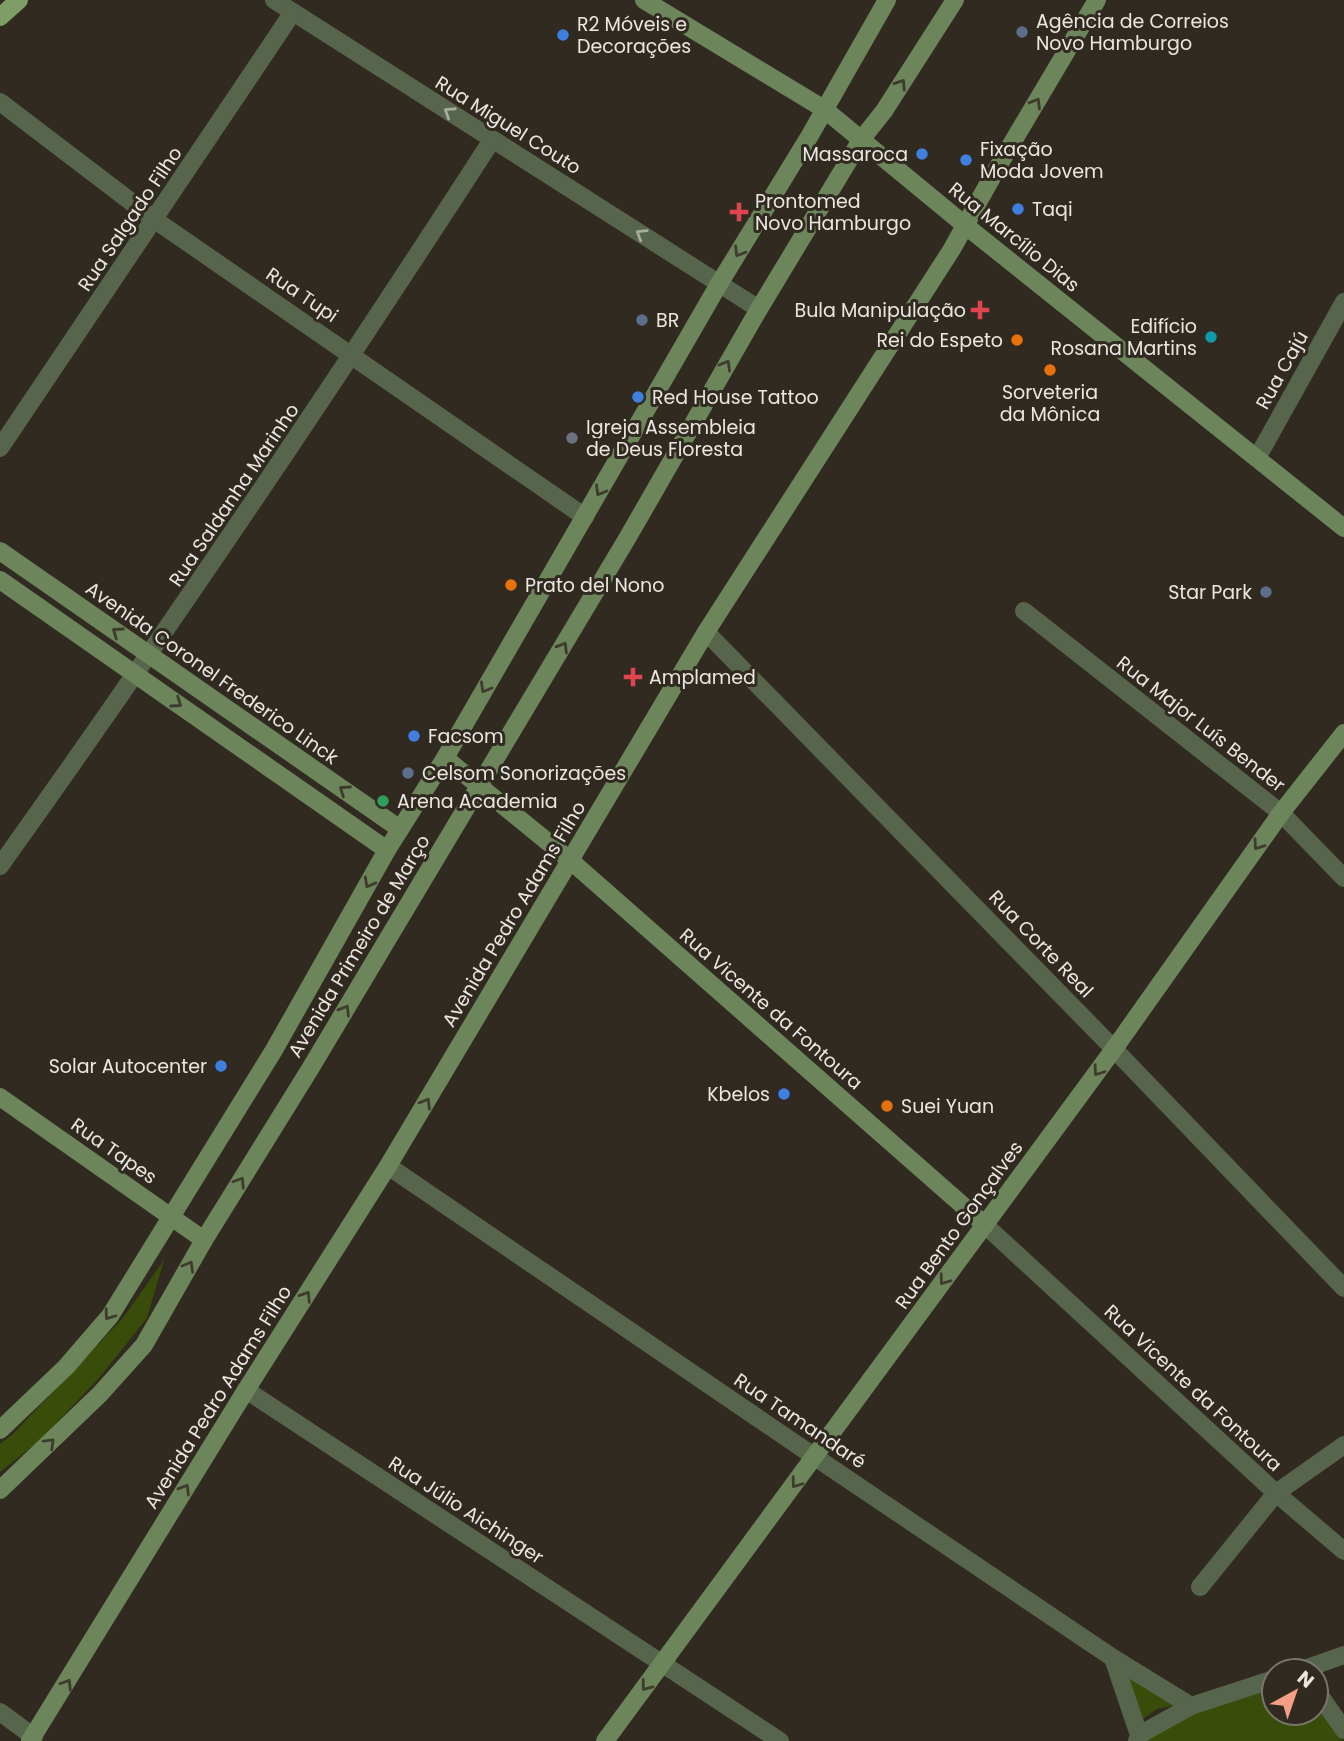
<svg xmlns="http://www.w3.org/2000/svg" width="1344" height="1741" font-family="Poppins,sans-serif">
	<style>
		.green { fill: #394c0a }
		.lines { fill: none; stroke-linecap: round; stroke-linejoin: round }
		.street { stroke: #56654b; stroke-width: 18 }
		.secondary { stroke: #6d855b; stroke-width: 18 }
		.primary { stroke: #7f9d67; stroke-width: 18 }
		.oneway { stroke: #3d3c2d }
		.oneway2 { stroke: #a7ac9d }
		.service-dot { fill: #5c6f8a; stroke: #312a21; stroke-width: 2.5 }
		.shop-dot { fill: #3f7fe0; stroke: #312a21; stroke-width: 2.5 }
		.health-dot { fill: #e0444e; stroke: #312a21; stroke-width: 2.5 }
		.culture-dot { fill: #0f9aa8; stroke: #312a21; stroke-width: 2.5 }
		.food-dot { fill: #e8710a; stroke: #312a21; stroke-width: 2.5 }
		.worship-dot { fill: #6b7280; stroke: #312a21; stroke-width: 2.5 }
		.leisure-dot { fill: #2e9e5b; stroke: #312a21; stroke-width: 2.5 }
		.labels { text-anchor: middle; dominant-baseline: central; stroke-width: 6; stroke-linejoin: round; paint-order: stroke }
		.poi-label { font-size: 19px; fill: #eae6e0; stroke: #312a21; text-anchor: start }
		.street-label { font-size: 19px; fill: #eae6e0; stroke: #312a21 }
	</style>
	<rect width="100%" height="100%" fill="#312a21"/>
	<g class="green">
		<path d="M164,1260L147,1318L99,1378L39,1441L0,1472V1444L13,1434L123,1318Z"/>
		<path d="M1125,1674L1176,1705L1157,1709L1140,1721Z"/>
		<path d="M1274,1686V1713H1316V1701L1343,1741H1144L1196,1712Z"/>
	</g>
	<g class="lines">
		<g class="street">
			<path d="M274,0L759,309"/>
			<path d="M0,102L155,220L585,517"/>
			<path d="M0,448L293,12"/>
			<path d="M1257,458L1344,302"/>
			<path d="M1024,611L1281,813L1344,878"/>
			<path d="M706,632L1114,1049L1344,1288"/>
			<path d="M0,866C170,628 333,386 492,140"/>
			<path d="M388,1166L815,1457L1113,1658L1191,1706"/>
			<path d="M985,1225L1276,1493L1344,1551"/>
			<path d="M246,1390L780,1741"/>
			<path d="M1200,1587L1276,1493L1344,1445"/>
			<path d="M1113,1658L1139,1735L1137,1741"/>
			<path d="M1299,1671L1344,1655"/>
			<path d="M1316,1690L1344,1730"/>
			<path d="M0,1712L34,1737"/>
			<path d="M1139,1735L1191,1706L1274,1679"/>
		</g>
		<g class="secondary">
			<path d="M644,0L824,109L966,226L1344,528"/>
			<path d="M0,551L400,829"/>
			<path d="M0,580L387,850"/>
			<path d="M445,758L571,861L985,1225"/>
			<path d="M0,1097L204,1240"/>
			<path d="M0,1430L66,1367L110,1316L274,1050L387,850L445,758L719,284L809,137L887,0"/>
			<path d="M0,1490L100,1394L144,1345L204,1240L310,1069L628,537L759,309L861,140L884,111L955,0"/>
			<path d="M30,1741L246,1390L388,1166L706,632L952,249L996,170L1097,0"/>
			<path d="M605,1741L1114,1049L1281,813L1344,733"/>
		</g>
		<path class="primary" d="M0,17L19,0"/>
	</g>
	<defs><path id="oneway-chevron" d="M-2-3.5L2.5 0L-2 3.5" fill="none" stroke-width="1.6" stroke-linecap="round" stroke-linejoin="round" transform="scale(1.75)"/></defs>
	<g class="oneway">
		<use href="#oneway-chevron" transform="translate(901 84) rotate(-57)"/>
		<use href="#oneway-chevron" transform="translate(1036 103) rotate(-59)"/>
		<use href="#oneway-chevron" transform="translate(739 252) rotate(121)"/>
		<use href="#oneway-chevron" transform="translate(726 365) rotate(-60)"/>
		<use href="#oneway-chevron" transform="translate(600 491) rotate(120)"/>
		<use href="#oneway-chevron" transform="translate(117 632) rotate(-145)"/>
		<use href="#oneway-chevron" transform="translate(563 647) rotate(-59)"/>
		<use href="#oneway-chevron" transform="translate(485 688) rotate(120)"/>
		<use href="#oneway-chevron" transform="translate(177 703) rotate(35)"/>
		<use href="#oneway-chevron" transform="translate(344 790) rotate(-145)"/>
		<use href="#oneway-chevron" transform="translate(1258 845) rotate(125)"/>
		<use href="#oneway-chevron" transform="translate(369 883) rotate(119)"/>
		<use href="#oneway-chevron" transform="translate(345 1010) rotate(-59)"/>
		<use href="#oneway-chevron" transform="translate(1098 1071) rotate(126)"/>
		<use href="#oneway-chevron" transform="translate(426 1103) rotate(-59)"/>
		<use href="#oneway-chevron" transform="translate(240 1182) rotate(-58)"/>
		<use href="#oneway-chevron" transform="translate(189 1266) rotate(-60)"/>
		<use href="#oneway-chevron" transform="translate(944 1280) rotate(126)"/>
		<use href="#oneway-chevron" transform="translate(306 1296) rotate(-57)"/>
		<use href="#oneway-chevron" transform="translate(109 1315) rotate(126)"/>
		<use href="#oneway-chevron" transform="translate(50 1443) rotate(-44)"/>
		<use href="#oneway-chevron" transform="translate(796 1483) rotate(126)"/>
		<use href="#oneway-chevron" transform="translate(185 1489) rotate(-59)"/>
		<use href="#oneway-chevron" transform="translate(67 1684) rotate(-58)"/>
		<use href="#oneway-chevron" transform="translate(646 1686) rotate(127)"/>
	</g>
	<g class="oneway2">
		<use href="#oneway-chevron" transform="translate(449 112) rotate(-147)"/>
		<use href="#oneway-chevron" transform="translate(641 234) rotate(-148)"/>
	</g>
	<g class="service-dot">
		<circle cx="1022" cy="32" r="7"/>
		<circle cx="642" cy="320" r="7"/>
		<circle cx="1266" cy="592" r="7"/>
		<circle cx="408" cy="773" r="7"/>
	</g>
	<g class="shop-dot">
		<circle cx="563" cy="35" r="7"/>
		<circle cx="922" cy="154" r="7"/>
		<circle cx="966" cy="160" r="7"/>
		<circle cx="1018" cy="209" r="7"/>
		<circle cx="638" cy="397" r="7"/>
		<circle cx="414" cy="736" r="7"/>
		<circle cx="221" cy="1066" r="7"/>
		<circle cx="784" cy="1094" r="7"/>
	</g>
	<g class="health-dot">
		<path d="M735.5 201.5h7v7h7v7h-7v7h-7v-7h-7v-7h7z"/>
		<path d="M976.5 299.5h7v7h7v7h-7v7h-7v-7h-7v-7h7z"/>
		<path d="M629.5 666.5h7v7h7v7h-7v7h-7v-7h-7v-7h7z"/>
	</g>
	<circle class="culture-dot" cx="1211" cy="337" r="7"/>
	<g class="food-dot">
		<circle cx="1017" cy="340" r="7"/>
		<circle cx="1050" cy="370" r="7"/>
		<circle cx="511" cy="585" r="7"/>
		<circle cx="887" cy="1106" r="7"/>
	</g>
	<circle class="worship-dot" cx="572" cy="438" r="7"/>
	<circle class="leisure-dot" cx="383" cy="801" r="7"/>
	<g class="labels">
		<g class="poi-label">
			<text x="1036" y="21">Agência de Correios<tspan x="1036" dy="22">Novo Hamburgo</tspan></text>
			<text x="577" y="24">R2 Móveis e<tspan x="577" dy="22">Decorações</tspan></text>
			<text x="980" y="149">Fixação<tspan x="980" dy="22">Moda Jovem</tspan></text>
			<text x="908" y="154" text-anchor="end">Massaroca</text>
			<text x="755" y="201">Prontomed<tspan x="755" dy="22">Novo Hamburgo</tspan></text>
			<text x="1032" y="209">Taqi</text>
			<text x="966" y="310" text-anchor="end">Bula Manipulação</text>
			<text x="656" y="320">BR</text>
			<text x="1197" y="326" text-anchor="end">Edifício<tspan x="1197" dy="22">Rosana Martins</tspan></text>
			<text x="1003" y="340" text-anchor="end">Rei do Espeto</text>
			<text x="1050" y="392" text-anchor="middle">Sorveteria<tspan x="1050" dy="22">da Mônica</tspan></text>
			<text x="652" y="397">Red House Tattoo</text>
			<text x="586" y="427">Igreja Assembleia<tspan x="586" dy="22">de Deus Floresta</tspan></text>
			<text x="525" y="585">Prato del Nono</text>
			<text x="1252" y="592" text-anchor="end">Star Park</text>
			<text x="649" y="677">Amplamed</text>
			<text x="428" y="736">Facsom</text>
			<text x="422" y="773">Celsom Sonorizações</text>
			<text x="397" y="801">Arena Academia</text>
			<text x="207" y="1066" text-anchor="end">Solar Autocenter</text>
			<text x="770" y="1094" text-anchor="end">Kbelos</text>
			<text x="901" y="1106">Suei Yuan</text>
		</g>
		<g class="street-label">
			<text transform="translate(508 125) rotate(32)">Rua Miguel Couto</text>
			<text transform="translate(130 219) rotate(-56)">Rua Salgado Filho</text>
			<text transform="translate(1014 237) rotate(39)">Rua Marcílio Dias</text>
			<text transform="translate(302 295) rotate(34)">Rua Tupi</text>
			<text transform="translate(1282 370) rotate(-61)">Rua Cajú</text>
			<text transform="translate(234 495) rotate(-56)">Rua Saldanha Marinho</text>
			<text transform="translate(212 673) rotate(35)">Avenida Coronel Frederico Linck</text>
			<text transform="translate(1201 724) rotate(38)">Rua Major Luís Bender</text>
			<text transform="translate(514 914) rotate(-59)">Avenida Pedro Adams Filho</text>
			<text transform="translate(1041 944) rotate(46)">Rua Corte Real</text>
			<text transform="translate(359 946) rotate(-59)">Avenida Primeiro de Março</text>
			<text transform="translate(771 1009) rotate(41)">Rua Vicente da Fontoura</text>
			<text transform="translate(114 1151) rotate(35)">Rua Tapes</text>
			<text transform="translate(959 1225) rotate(-54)">Rua Bento Gonçalves</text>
			<text transform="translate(1193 1388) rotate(43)">Rua Vicente da Fontoura</text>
			<text transform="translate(218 1397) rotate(-58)">Avenida Pedro Adams Filho</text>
			<text transform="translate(800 1421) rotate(34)">Rua Tamandaré</text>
			<text transform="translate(466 1510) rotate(33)">Rua Júlio Aichinger</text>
		</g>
	</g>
	<g transform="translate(1295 1692) rotate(40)"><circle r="33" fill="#312a21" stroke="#7b756d" stroke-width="2"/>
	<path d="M0-5L12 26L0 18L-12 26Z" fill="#f49e86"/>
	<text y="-10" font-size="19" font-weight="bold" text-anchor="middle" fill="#eae6e0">N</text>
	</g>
</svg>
